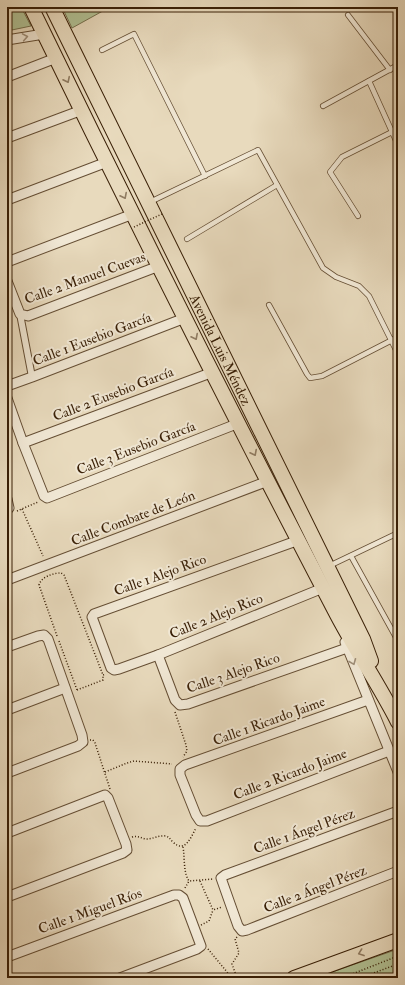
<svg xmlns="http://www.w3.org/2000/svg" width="405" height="985" font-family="'IM FELL Double Pica',serif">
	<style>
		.green { fill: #b1c194; stroke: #75704d }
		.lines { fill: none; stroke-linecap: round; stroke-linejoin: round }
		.service-casing { stroke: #654e34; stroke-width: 6 }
		.pedestrian-casing { stroke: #654e34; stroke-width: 8 }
		.minor-casing { stroke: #654e34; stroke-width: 11 }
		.primary-casing { stroke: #391f06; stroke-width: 16 }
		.path { stroke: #391f06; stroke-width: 1.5; stroke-dasharray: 1 2; stroke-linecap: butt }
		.service { stroke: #f0e7d4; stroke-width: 4.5 }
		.pedestrian { stroke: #f0e7d4; stroke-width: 6 }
		.minor { stroke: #f0e7d4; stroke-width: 9 }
		.primary { stroke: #e8dabd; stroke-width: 14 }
		.path-bridge { stroke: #391f06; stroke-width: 1.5; stroke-dasharray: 1 2; stroke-linecap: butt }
		.oneway { stroke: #9e8d77 }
		.oneway2 { stroke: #907c62 }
		.labels { text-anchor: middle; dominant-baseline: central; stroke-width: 4; stroke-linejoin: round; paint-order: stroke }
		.street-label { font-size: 14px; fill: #391f06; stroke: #f0e7d4 }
	</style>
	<rect width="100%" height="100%" fill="#e8dabd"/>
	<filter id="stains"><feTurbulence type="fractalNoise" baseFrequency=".005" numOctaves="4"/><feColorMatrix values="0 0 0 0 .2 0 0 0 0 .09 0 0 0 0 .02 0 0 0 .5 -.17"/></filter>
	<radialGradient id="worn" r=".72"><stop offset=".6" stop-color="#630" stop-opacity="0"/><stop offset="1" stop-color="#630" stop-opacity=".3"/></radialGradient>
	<g class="green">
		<path d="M7,7H21L31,26L7,31Z"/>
		<path d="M62,7H110L72,28Z"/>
		<path d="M398,949V978H315Z"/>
	</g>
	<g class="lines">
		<g class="service-casing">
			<g id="service">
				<path d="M348,15L390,70"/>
				<path d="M102,50L134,34L205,176"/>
				<path d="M369,81L398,145"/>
				<path d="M323,106L398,65"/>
				<path d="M150,202L258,150L323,268L336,277L359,286L369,296L398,354"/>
				<path d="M358,216L330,172L342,157L392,132"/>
				<path d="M187,239L277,185"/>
				<path d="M269,305L307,374L310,378L322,376L398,337"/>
				<path d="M351,556L398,641"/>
				<path d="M329,566L398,533"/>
			</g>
		</g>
		<g class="pedestrian-casing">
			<path id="pedestrian" d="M20,314L32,377"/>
		</g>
		<g class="minor-casing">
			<g id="minor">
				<path d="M7,40L44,34"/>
				<path d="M7,77L56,58"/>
				<path d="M7,138L82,110"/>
				<path d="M7,200L107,162"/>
				<path d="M7,262L133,214"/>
				<path d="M7,281L20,314L28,316L159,266"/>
				<path d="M7,386L32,377L185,318"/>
				<path d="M7,398L23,443L44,496L47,498L239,423"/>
				<path d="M23,443L213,372"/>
				<path d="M7,499L9,508L7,510"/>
				<path d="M299,540L94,614L92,617L111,668L114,670L119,669L158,655L323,588"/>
				<path d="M7,580L268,481"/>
				<path d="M345,642L398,772"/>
				<path d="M7,647L38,636L44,635L48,639L82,735L83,742L78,746L7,773"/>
				<path d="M158,655L175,700L180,705L188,704L347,648"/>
				<path d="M368,700L185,765L180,769V775L196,815L200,821H207L389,751"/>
				<path d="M7,710L65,688"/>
				<path d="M398,811L225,875L221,878L238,926L242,931L247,930L398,871"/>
				<path d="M7,833L105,795L108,798L126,844L127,850L123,853L7,897"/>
				<path d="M7,957L174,895H179L183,898L201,946L197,949L120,978"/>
			</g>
		</g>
		<g class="primary-casing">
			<g id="primary">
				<path d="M31,7C129,209 230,410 334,609C354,648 378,683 398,722"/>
				<path id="s1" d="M52,7L363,639L371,661"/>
				<path d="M294,978L398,940"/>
			</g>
		</g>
		<g class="path">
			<path d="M22,509L43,556"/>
			<path d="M17,511L38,502"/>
			<path d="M57,636L39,585C41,577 53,573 61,573L64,575L103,675"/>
			<path d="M59,641L77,690"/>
			<path d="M77,690L103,680V675L106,674"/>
			<path d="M175,712L186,745L187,751L183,757"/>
			<path d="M90,740H93L95,743L110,789"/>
			<path d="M105,772L127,763L134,761L172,764"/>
			<path d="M132,837C138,835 142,839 147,839C153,839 159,835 166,836C169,837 170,839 173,842C185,854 191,837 196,828"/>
			<path d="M183,847C185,858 183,872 189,881L213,879"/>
			<path d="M200,881L213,910L222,907"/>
			<path d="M185,888L189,881"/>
			<path d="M201,925L209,921L213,910"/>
			<path d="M237,937L235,939L239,953L232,964L237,978"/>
			<path d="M208,949L232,978"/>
			<path d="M342,978L398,956"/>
			<path d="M360,978L398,964"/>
			<path d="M396,978L398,977"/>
		</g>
		<use href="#service" class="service"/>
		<use href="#pedestrian" class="pedestrian"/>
		<use href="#minor" class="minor"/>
		<use href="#primary" class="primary"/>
		<path class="path-bridge" d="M134,227L162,214"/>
	</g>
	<defs><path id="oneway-chevron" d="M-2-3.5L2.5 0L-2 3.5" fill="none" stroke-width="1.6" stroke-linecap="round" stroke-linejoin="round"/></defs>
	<g class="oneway">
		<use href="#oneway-chevron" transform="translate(25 37) rotate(-10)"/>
		<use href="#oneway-chevron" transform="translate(353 662) rotate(68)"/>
	</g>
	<g class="oneway2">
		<use href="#oneway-chevron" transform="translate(67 80) rotate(64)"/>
		<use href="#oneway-chevron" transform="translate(124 196) rotate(63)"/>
		<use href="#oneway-chevron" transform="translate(195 337) rotate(63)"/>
		<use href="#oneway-chevron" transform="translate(254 453) rotate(63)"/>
		<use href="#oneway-chevron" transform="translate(361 953) rotate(160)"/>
	</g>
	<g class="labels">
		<g class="street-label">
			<text transform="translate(85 278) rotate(-20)">Calle 2 Manuel Cuevas</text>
			<text transform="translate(92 339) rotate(-21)">Calle 1 Eusebio García</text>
			<text stroke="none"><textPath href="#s1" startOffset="382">Avenida Luis Méndez</textPath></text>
			<text transform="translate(113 394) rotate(-21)">Calle 2 Eusebio García</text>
			<text transform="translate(136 448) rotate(-21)">Calle 3 Eusebio García</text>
			<text transform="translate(133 518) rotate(-21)">Calle Combate de León</text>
			<text transform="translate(160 575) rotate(-20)">Calle 1 Alejo Rico</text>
			<text transform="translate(216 616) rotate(-22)">Calle 2 Alejo Rico</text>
			<text transform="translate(233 673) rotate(-19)">Calle 3 Alejo Rico</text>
			<text transform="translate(269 721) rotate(-20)">Calle 1 Ricardo Jaime</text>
			<text transform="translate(290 774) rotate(-21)">Calle 2 Ricardo Jaime</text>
			<text transform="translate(304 831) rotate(-20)">Calle 1 Ángel Pérez</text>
			<text transform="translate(315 889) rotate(-21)">Calle 2 Ángel Pérez</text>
			<text transform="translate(90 911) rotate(-20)">Calle 1 Miguel Ríos</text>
		</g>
	</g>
	<rect width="405" height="985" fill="none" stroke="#e8dabd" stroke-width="24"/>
	<rect x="8" y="8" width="389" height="969" fill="none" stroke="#391f06" stroke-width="2"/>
	<rect x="12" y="12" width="381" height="961" fill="none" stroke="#391f06"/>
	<rect width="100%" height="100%" filter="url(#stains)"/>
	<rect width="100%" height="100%" fill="url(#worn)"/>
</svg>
